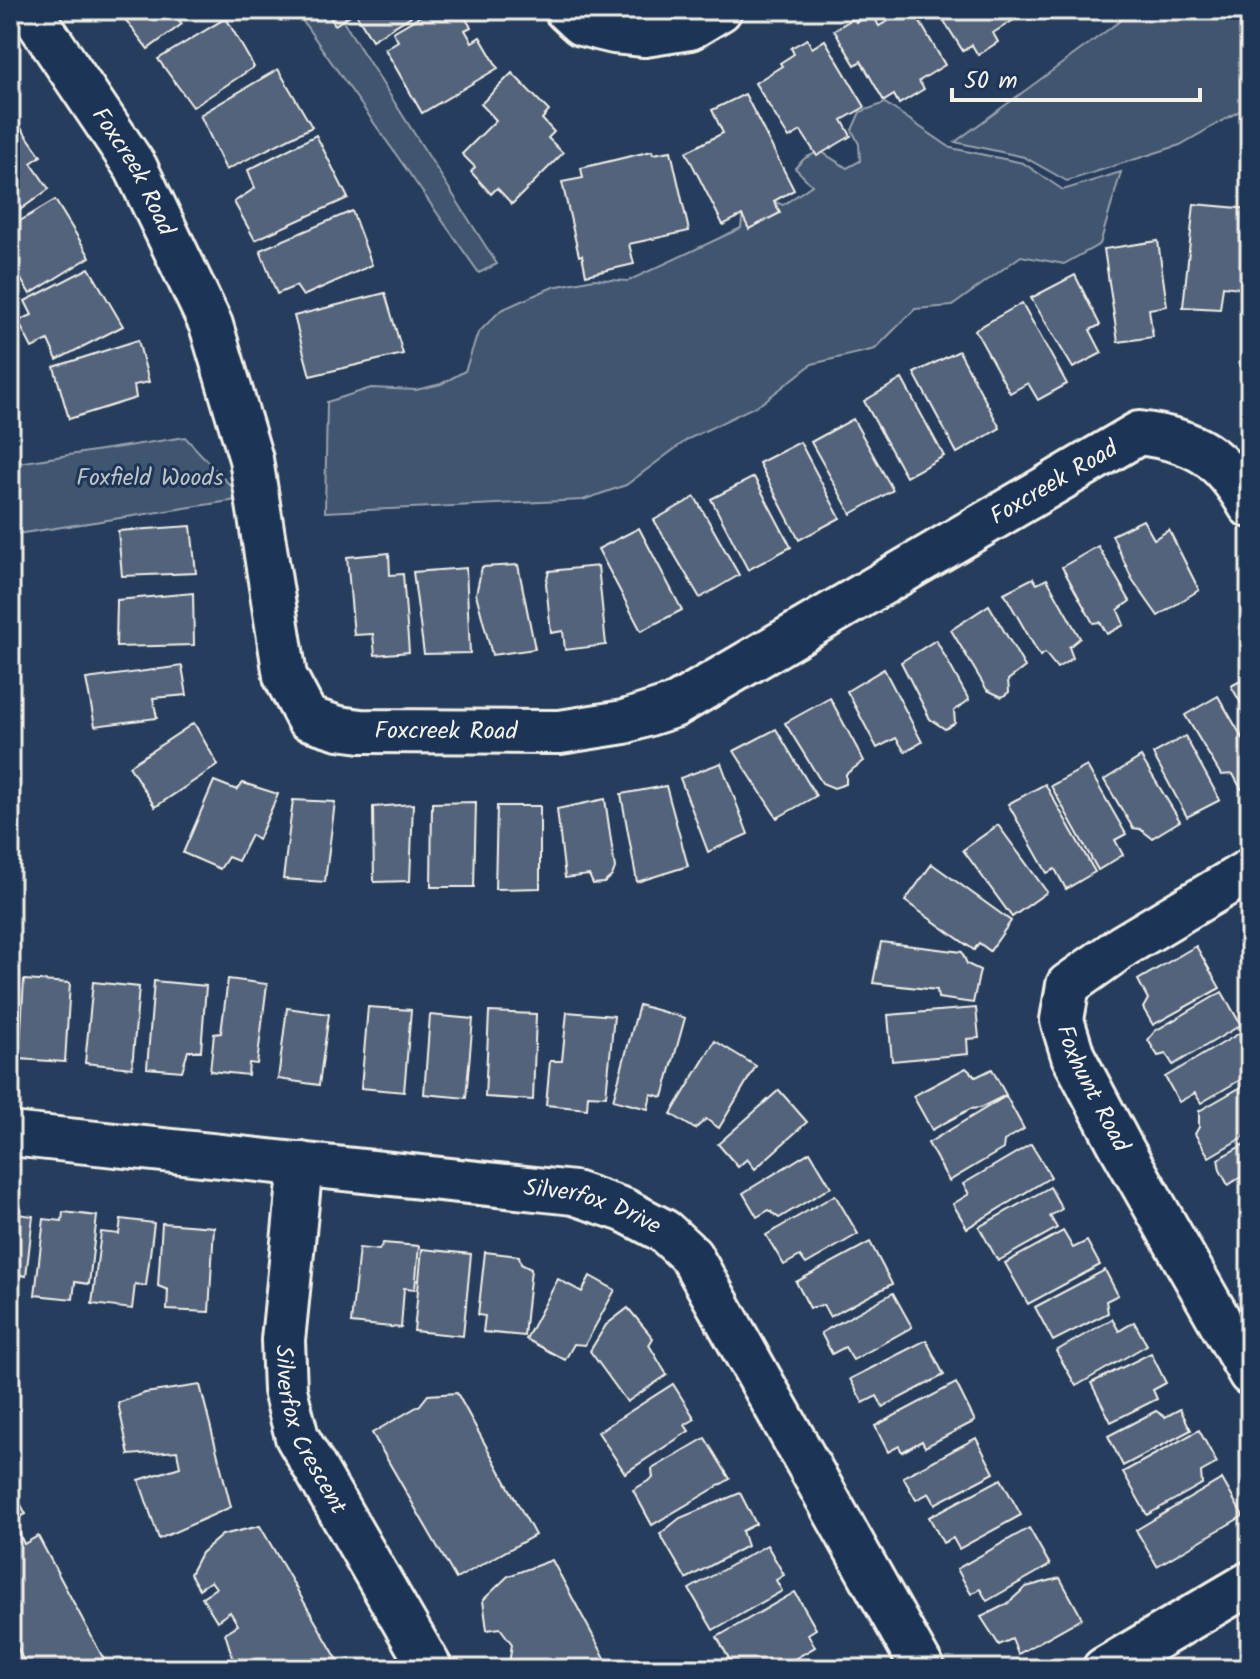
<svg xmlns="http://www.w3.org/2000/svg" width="1260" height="1679" font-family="Kalam,sans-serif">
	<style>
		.green { fill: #40546f; stroke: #9aa2ac; stroke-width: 2 }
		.building { fill: #52647b; stroke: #f4f1e8; stroke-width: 2 }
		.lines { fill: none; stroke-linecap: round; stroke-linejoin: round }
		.minor-casing { stroke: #f4f1e8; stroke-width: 48 }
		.minor { stroke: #1d3557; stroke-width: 42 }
		.labels { text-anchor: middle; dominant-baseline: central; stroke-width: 6; stroke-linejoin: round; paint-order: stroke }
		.street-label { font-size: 24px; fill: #f4f1e8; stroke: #1d3557 }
		.park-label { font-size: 24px; fill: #bec2c4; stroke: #1d3557 }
	</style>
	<rect width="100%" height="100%" fill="#263d5d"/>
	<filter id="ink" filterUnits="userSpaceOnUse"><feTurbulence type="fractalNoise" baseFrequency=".0125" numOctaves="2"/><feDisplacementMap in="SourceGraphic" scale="16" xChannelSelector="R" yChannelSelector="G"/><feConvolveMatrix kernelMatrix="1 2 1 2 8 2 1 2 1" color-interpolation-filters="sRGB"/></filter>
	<g filter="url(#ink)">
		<g class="green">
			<path d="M295,10H336L497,264L479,273Z"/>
			<path d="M1135,10H1250V105L1180,145L1067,181L1024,157L955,142Z"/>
			<path d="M885,103L951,148L1023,163L1063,190L1121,172L1100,244L1064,264L1021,256L952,306L915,309L875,349L812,364L762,403L688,439L626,485L583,500L325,512L327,402L371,388L416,390L441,384L465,371L478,333L501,310L553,287L594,279L628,281L741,228L743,210L762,197L783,205L812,185L795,168L805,158L820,151L847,168L860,161L859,144L852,130L860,112Z"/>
			<path d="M10,432L17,463L185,437L243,499L10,535Z"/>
		</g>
		<g class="building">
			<path d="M118,10H178L174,13L182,24L148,49Z"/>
			<path d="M326,10H421L372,40L355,12L335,25Z"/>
			<path d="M431,10H460L471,27L465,30L472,42L480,37L498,68L422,113L385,49L398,41L393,32Z"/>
			<path d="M906,10H913L945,65L919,81L924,89L899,104L894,95L884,101L861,61L855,65L834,30L854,18L856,22L872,13L879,26Z"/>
			<path d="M937,10H1016L1020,16L993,33L998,42L978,55L972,45L963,51Z"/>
			<path d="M226,18L254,67L193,107L158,59Z"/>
			<path d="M807,39L812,48L825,40L865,107L842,120L851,136L817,156L801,131L789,138L755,83L782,66L780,63L794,54L791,48Z"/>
			<path d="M278,69L312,127L226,170L200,115Z"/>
			<path d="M512,73L549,111L542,119L554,132L548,138L563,153L512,204L497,188L491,194L471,172L475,167L462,154L496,120L481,104Z"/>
			<path d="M745,94L794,190L774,201L780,213L749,229L742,215L723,225L686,152L723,133L712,110Z"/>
			<path d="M14,118L41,156L31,163L49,189L10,217V120Z"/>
			<path d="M316,135L348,198L255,240L234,202L255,188L248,170Z"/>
			<path d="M652,151L653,154L671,151L689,231L629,244L634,264L586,275L582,255L579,256L562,182L583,178L581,168Z"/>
			<path d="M55,200L90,257L30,294L14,268L10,270V227Z"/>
			<path d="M1194,204L1250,209L1249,289L1223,286L1220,309L1183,307Z"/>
			<path d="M352,211L372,265L303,296L296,286L277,294L260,250Z"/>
			<path d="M1158,241L1167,306L1149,309L1153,337L1118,342L1104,249Z"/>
			<path d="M89,268L123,326L57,360L48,340L32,348L18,321L32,315L25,301Z"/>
			<path d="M1075,275L1100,325L1090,330L1102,353L1073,368L1031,298Z"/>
			<path d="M385,293L403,354L310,376L294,316Z"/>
			<path d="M1022,303L1067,384L1038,400L1028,383L1010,393L975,330Z"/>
			<path d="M138,340L149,382L134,385L136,398L69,419L54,367Z"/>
			<path d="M959,351L1000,428L957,453L914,373Z"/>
			<path d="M902,379L944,456L906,477L864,401Z"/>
			<path d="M853,419L893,490L851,514L811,442Z"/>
			<path d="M800,442L840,518L799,540L759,463Z"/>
			<path d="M754,477L791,547L748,570L711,499Z"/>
			<path d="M695,497L739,575L700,598L654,520Z"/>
			<path d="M1143,520L1154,539L1169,530L1199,590L1158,616L1132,579L1112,535Z"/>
			<path d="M191,526L196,573L122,576L118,531Z"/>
			<path d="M639,528L682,610L641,631L598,549Z"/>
			<path d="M1098,546L1130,601L1118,610L1124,625L1107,634L1100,622L1093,623L1062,567Z"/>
			<path d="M389,553L390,575L403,574L409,652L375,655L373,634L354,635L347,557Z"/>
			<path d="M518,565L535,649L492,655L476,594L482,567Z"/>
			<path d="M598,566L606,645L565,650L563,631L551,633L546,583L549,571Z"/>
			<path d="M466,568L470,653L424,654L413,572Z"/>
			<path d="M1033,578L1037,584L1047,579L1080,638L1069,647L1073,658L1057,668L1045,653L1040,656L1004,593Z"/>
			<path d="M193,593L194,645L116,647L117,600Z"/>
			<path d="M989,605L1025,667L1008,680L1009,692L1002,697L987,690L951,630Z"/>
			<path d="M936,640L969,700L954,711L955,723L945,729L930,719L901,662Z"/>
			<path d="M182,666L187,695L153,698L157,718L95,726L86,679Z"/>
			<path d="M884,669L922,742L905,752L896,738L877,748L847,691Z"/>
			<path d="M1250,676V719L1231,686Z"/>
			<path d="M1218,696L1250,751V784L1241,789L1233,774L1221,775L1185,715Z"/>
			<path d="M830,698L864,761L846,774V784L834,788L822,783L785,723Z"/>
			<path d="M194,723L218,765L155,807L129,766Z"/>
			<path d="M776,729L816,796L777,818L734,751Z"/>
			<path d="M1185,736L1220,800L1187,817L1153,754Z"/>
			<path d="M1141,757L1180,821L1152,838L1140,829L1133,828L1104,780Z"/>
			<path d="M721,763L748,834L708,852L680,778Z"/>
			<path d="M1087,766L1126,834L1115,840L1123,855L1098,870L1051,786Z"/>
			<path d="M214,781L237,790L243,783L278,794L258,840L251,835L238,861L228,857L220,869L183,853Z"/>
			<path d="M1045,784L1095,872L1066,889L1055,869L1047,873L1008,804Z"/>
			<path d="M666,786L688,866L637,882L621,794Z"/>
			<path d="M605,799L615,868L612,876L604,883L593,884L589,875L565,878L557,809Z"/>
			<path d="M293,800L335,802L325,882L283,879Z"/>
			<path d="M476,802L474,887H431L432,803Z"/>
			<path d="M413,804L410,881L374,882L373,807Z"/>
			<path d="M497,806H540V888L495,889Z"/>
			<path d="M998,825L1047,892L1012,917L963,850Z"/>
			<path d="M932,864L1011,921L990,951L979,943L974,950L905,901Z"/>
			<path d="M881,942L962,952L967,964L980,970L973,1003L938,998L937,990L873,983Z"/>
			<path d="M1196,946L1220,988L1153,1025L1143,1008L1148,999L1138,980Z"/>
			<path d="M228,979L267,984L257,1064L249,1063L248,1075L210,1071L214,1034L221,1033Z"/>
			<path d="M24,980L70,983L65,1062L19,1059Z"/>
			<path d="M154,981L206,986L201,1051H188L182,1071L147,1068Z"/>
			<path d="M93,982L139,987L132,1068L85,1063Z"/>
			<path d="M1222,992L1241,1025L1173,1065L1166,1054L1158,1056L1148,1040L1155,1031Z"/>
			<path d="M639,1005L685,1018L663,1097L651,1094L648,1109L613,1100Z"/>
			<path d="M368,1007L411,1010L404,1092L361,1088Z"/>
			<path d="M287,1008L329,1014L319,1085L278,1079Z"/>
			<path d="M976,1008L979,1038L967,1039L968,1054L892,1061L888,1015Z"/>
			<path d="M489,1012L536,1014L533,1100L485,1097Z"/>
			<path d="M567,1012L614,1016L606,1096L588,1095L587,1109L546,1105L550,1061H562Z"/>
			<path d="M430,1015L473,1019L466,1098L424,1094Z"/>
			<path d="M1245,1030L1250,1038V1074L1201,1103L1195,1093L1179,1102L1165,1077Z"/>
			<path d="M715,1041L756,1066L719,1128L706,1119L695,1129L671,1114Z"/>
			<path d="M966,1068L976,1077L992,1069L1006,1095L980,1108L970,1109L932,1130L913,1096Z"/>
			<path d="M1250,1082V1133L1209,1157L1195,1134L1199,1127V1111Z"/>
			<path d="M779,1090L807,1122L755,1169L747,1159L738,1167L718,1144Z"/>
			<path d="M1006,1096L1024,1129L1004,1141L1003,1149L949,1181L928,1143Z"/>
			<path d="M1250,1141V1184L1248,1185L1243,1176L1228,1185L1220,1170L1218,1159Z"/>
			<path d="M1031,1144L1051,1177L967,1228L953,1204L969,1194L963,1184Z"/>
			<path d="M810,1152L831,1187L779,1218L769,1210L757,1217L743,1193Z"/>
			<path d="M1050,1187L1062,1209L1050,1216L1057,1228L998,1261L979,1227Z"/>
			<path d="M835,1195L858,1234L806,1264L800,1256L784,1265L766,1235Z"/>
			<path d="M63,1212L97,1216L89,1284L75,1282L73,1299L35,1295L44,1219L62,1221Z"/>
			<path d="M10,1213L33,1216L26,1276L16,1274L13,1293H10Z"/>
			<path d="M121,1219L154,1223L146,1286L135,1284L132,1309L92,1304L101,1232L119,1234Z"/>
			<path d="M162,1223L214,1227L209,1312L167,1310L168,1290L158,1286Z"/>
			<path d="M1063,1231L1073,1248L1087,1241L1100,1265L1028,1304L1005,1263Z"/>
			<path d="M870,1242L892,1284L830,1317L823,1305L810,1308L796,1282Z"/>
			<path d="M383,1243L419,1246L415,1289L404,1288L401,1328L351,1323L359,1248L379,1250Z"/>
			<path d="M422,1249L471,1254L463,1336L414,1331Z"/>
			<path d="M485,1252L519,1256L521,1264L531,1269L524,1336L483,1332L485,1316L478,1315Z"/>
			<path d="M1105,1270L1118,1295L1106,1301L1108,1313L1053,1341L1035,1307Z"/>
			<path d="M590,1276L615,1290L585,1345L574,1344L565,1360L526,1339L558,1279L582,1292Z"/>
			<path d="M893,1293L912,1327L853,1360L845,1347L832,1354L821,1333Z"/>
			<path d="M628,1308L653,1338L649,1345L667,1375L627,1402L590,1351L606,1325Z"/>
			<path d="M1112,1319L1119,1331L1134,1322L1147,1345L1076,1386L1056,1351Z"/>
			<path d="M926,1340L944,1375L883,1407L877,1396L863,1403L850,1379Z"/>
			<path d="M1151,1353L1166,1383L1153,1390L1157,1399L1111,1422L1091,1383Z"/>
			<path d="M956,1383L975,1421L925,1447L922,1441L902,1452L899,1446L888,1452L875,1426Z"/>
			<path d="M673,1384L695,1419L685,1425L689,1431L625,1473L598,1432Z"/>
			<path d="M200,1385L231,1507L159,1539L139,1480L180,1467L177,1451L129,1455L118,1403L145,1393Z"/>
			<path d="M457,1393L535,1535L456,1579L372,1433L420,1405L428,1395Z"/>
			<path d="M1180,1409L1191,1430L1123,1466L1108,1436L1156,1411L1165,1417Z"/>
			<path d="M1199,1430L1217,1463L1201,1472L1202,1484L1147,1515L1123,1472Z"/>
			<path d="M705,1438L730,1479L652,1525L633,1490L653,1478L652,1469Z"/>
			<path d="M976,1438L994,1473L935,1504L929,1493L916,1500L903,1477Z"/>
			<path d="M1001,1479L1021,1515L959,1549L953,1538L943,1543L929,1517Z"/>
			<path d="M1222,1479L1243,1516L1157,1566L1136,1530Z"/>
			<path d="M10,1485L26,1514L10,1522Z"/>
			<path d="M740,1493L756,1524L742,1531L747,1546L686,1579L660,1534L680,1518Z"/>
			<path d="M260,1526L343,1669H241L233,1659L225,1633L238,1625L230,1612L217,1621L202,1597L216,1588L211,1581L199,1589L190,1574L201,1553L222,1535Z"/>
			<path d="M1029,1528L1050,1565L987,1601L980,1589L971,1594L957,1569Z"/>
			<path d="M19,1533L24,1544L38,1536L109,1669H28L10,1634V1538Z"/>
			<path d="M767,1545L784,1575L776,1580L782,1591L713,1630L689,1589Z"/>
			<path d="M552,1560L611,1669H524L509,1664L512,1644L500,1628L487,1630L483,1600L508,1576Z"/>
			<path d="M1060,1578L1082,1618L1018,1654L1012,1639L999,1645L981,1617L1007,1604L1026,1587Z"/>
			<path d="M795,1592L816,1629L808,1634L815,1647L777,1669H735L717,1637Z"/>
			<path d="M826,1659L834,1669H786L799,1661Z"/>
		</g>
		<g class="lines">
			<g class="minor-casing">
				<g id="minor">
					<path id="s1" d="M30,10L136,168L211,325L251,459L285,676L307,718L339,728L361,731L560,732L624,722L674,706L1139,433C1197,441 1220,455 1250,506"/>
					<path d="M566,10L581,24L614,32L645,35L690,28L720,10"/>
					<path id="s2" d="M1250,870L1123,946L1068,985L1062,1020L1073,1056L1120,1145L1250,1374"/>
					<path id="s3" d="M10,1134L574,1193L624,1210L664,1231L691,1256L923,1669"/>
					<path id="s4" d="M301,1164L283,1340L285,1390L297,1437L431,1669"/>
					<path d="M1104,1669L1250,1583"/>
				</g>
			</g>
			<use href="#minor" class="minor"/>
		</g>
	</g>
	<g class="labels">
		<g class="street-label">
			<text stroke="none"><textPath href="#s1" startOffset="192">Foxcreek Road</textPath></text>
			<text stroke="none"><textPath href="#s1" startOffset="1584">Foxcreek Road</textPath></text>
			<text stroke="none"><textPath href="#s1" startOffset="912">Foxcreek Road</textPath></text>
			<text stroke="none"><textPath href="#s2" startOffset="326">Foxhunt Road</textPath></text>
			<text stroke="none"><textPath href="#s3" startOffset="588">Silverfox Drive</textPath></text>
			<text stroke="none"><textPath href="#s4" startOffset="272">Silverfox Crescent</textPath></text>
		</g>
		<g class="park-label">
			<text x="150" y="478">Foxfield Woods</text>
		</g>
	</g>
	<rect width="1260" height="1679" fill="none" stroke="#1d3557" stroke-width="40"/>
	<rect x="20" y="20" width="1220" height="1639" fill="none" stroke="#f4f1e8" stroke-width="3" filter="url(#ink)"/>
	<path d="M952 88v12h248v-12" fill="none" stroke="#f4f1e8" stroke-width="4"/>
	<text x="964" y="88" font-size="24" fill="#f4f1e8" stroke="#1d3557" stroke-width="6" paint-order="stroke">50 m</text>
</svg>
